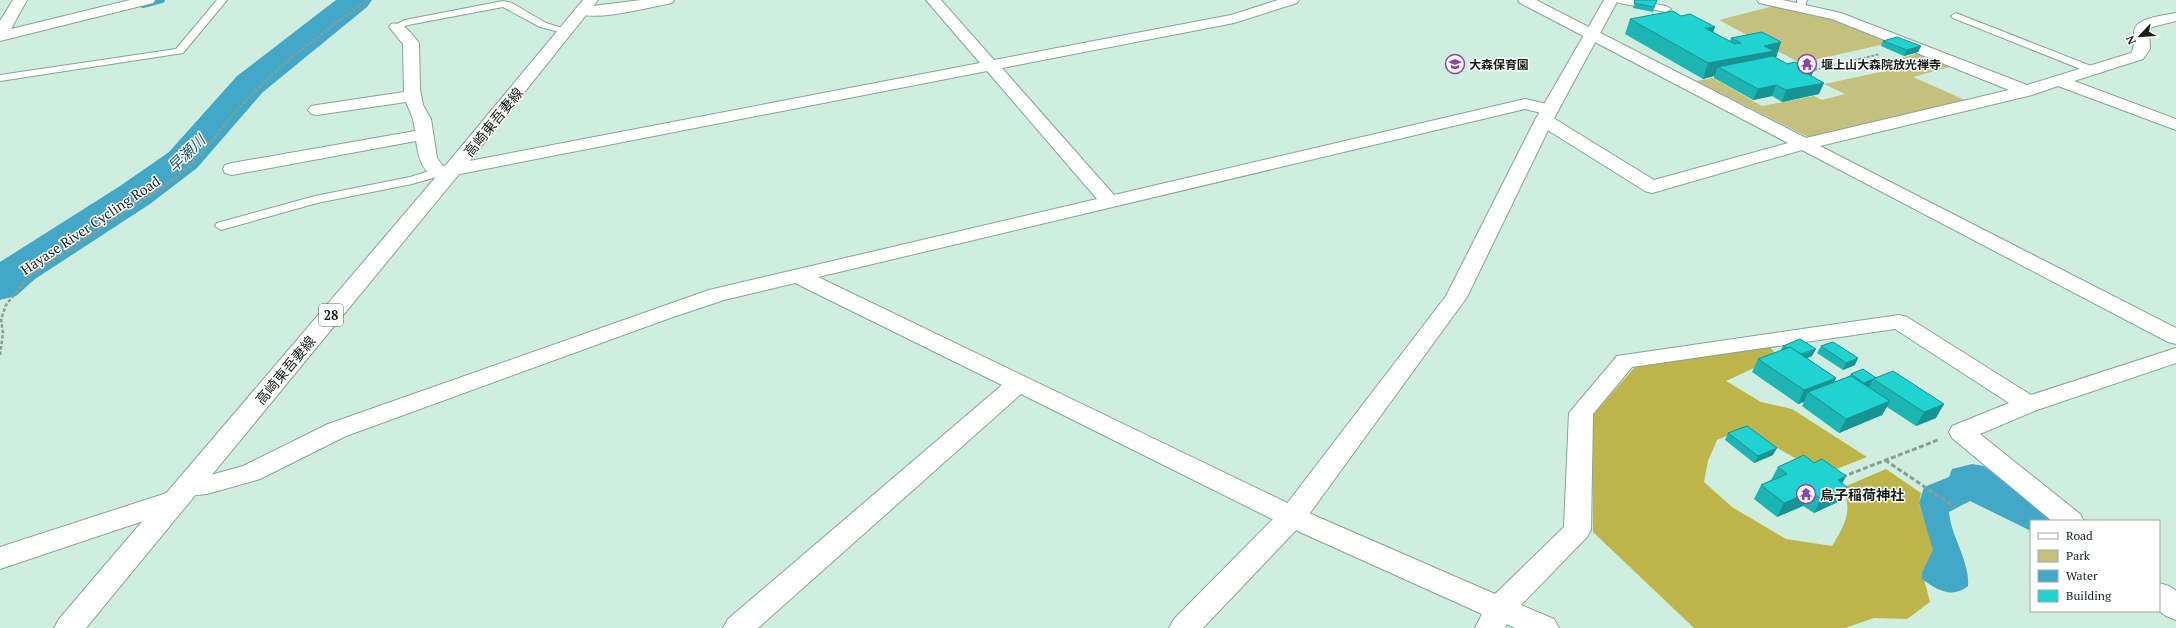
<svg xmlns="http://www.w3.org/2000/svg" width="2176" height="628" font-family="'PT Serif','Noto Sans JP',serif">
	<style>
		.green { fill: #c4c07e }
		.forest { fill: #bdb549 }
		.water { fill: #43a8c8 }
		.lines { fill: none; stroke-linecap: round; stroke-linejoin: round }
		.stream { stroke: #43a8c8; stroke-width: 6 }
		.river { fill: #43a8c8; fill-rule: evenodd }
		.lane-casing { stroke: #87a496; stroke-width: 2 }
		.street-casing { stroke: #87a496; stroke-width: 2 }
		.secondary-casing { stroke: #87a496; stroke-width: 2 }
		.primary-casing { stroke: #87a496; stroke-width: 2 }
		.path-far2 { stroke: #889f94; stroke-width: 2; stroke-dasharray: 3 1.5; stroke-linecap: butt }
		.path-far1 { stroke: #889f94; stroke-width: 2.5; stroke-dasharray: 3.5 2; stroke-linecap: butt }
		.path { stroke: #889f94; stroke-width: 3; stroke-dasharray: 5 2.5; stroke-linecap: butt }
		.lane { fill: #fff; fill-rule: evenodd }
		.street { fill: #fff; fill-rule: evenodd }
		.secondary { fill: #fff; fill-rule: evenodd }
		.primary { fill: #fff; fill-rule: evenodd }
		.wall { fill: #1cb5b3 }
		.shaded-wall { fill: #169392 }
		.building { fill: #20d2d0; stroke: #169392 }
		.labels { text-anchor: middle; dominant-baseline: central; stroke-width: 3; stroke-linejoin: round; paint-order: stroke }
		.far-poi-label { font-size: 12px; font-weight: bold; fill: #141f1a; stroke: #fff; text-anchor: start }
		.shield { fill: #fff; stroke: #5a625f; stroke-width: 1 }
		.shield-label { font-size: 13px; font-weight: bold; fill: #141f1a }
		.street-label { font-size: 14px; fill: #141f1a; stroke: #fff }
		.poi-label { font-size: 14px; font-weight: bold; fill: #141f1a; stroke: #fff; text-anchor: start }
		.water-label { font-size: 15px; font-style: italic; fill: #1f5668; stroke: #fff }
	</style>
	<rect width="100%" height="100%" fill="#cfeedf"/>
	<g class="green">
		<path d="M1774,6L1832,18L1894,42L1800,63L1719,20Z"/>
		<path d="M1920,53L1953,66L1913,77L1965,100L1808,137L1696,81L1713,78L1762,106L1814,96L1822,100L1845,94L1824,84L1895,69L1881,63Z"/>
	</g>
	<path class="forest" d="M1770,347L1778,357L1726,381L1761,402L1792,409L1867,457L1824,474L1743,429L1717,440L1708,461L1704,482L1732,507L1786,539L1832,546C1844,527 1854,509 1842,488L1886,469L1921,493L1919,504L1934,550L1922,572L1930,602L1907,619L1874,618L1845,628H1694L1593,532L1592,416L1635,367Z"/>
	<path class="water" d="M1972,464L1984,466L2054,521H2031V531L1970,501L1949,512C1951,537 1970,561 1968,586C1952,599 1937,590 1922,579V572L1933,550L1919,503L1924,487L1949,477L1952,469Z"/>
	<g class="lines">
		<path class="stream" d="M143,5L162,0"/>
		<path class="river" d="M336,0H372L367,7L263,92L197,168L150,204L35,279L16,296L0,300V262L120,186L169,152L237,76Z"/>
		<g class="lane-casing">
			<g id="lane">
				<path d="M217,0H227L183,53L0,81V75L176,49Z"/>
				<path d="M1614,0H1633L1666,6L1671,9L1666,12L1619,3Z"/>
				<path d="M1797,0H1807L1804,9H1798Z"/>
				<path d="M503,1L512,3L546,23L572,31L567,34L540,27L503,7L408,25L396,30L391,27L405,20Z"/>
				<path d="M1956,13L2096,68L2097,70L2092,73L2088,72L1953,18L1951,16Z"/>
				<path d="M439,168L443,169L445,172L443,175L412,184L317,203L221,230L215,226L217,223L315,196L410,177Z"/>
			</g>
		</g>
		<g class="street-casing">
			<g id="street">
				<path d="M13,0H27L11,29L130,0H155L153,3L0,41V21Z"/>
				<path d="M641,0H674L672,3L667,4C641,9 602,20 577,14L575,11L577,8Z"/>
				<path d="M926,0H941L994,60L1231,15L1278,0H1299L1297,3L1234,23L1002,68L1114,195L1525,99L1556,106L1559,110L1556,114L1550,115L1525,109L818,277L1302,510L1495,594L1564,527L1569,413L1617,356L1899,315L1907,317L2031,395L2176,348V363L2037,410L1980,434L2080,514L2084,521H2052L1952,438L1949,432L1952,426L2009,403L1895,329L1632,367L1593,414L1591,530L1587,537L1521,605L1554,619L1559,628H1515L1507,624L1505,628H1475L1482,614L1282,524L1021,394L758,628H723L728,619L1002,385L795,283L724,300L670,318L346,436L260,479L207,494L187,496L189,500L185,507L0,569V547L176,490L174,487L178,480L207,476L243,466L328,424L709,290L1097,199L987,71L439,178C421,173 419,157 416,141L232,175L225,173L223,169L225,165L232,163L415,131L413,119L406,102L317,115L311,114L308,110L311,106L317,105L404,92L403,44L389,27L391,24C403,21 412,34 419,43L420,89L423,105L431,119L437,158L443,166L980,63Z"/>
				<path d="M1518,0H1536L1806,138L2009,90L1832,19L1759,3L1757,0H1783L1841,13L2027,85L2131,53C2135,47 2134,41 2134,34C2133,17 2163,16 2176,13V21L2152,27L2149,30L2150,49L2143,59L2074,81L2176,119V130L2058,86L2032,95L1820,146L2176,328V344L2168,342L1802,150L1659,191L1652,193L1645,191L1538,124L1535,120L1538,116H1550L1654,180L1788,143L1520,3Z"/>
				<path d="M2159,583L2169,586L2176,591V620L2166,616L2159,611Z"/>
			</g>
		</g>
		<g class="secondary-casing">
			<path id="secondary" d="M1604,0H1618L1553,120L1467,297L1302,524L1203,628H1169L1174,619L1282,510L1446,296L1535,120Z"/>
		</g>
		<g class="primary-casing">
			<path id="primary" d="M583,0H598L460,173L86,628H54L59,619L446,165Z"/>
		</g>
		<g class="path-far2">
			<path d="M1810,71L1880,54"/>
			<path d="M193,162C214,141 230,116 251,95C286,59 327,30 367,0"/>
		</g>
		<path class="path-far1" d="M0,355L3,333L1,319L6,305L28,277L173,180L194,161"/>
		<g class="path">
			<path d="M1885,460L1956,508"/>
			<path d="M1842,477L1938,440"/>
		</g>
		<use href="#lane" class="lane"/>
		<use href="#street" class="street"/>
		<use href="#secondary" class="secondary"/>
		<use href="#primary" class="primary"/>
	</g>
	<g class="wall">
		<path d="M1635,0H1657L1653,12L1633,8Z"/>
		<path d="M1630,19L1713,32L1730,41L1731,38L1776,58L1812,76L1819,94L1782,102L1772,96L1753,100L1714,78V76L1703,79L1625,34Z"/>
		<path d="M1883,41L1921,46L1918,52L1904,56L1881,46Z"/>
		<path d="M1783,346L1812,356L1807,358L1836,378L1834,382L1849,376L1851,374L1863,369L1936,418L1916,426L1887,407L1882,415L1839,433L1802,406L1804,402L1798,404L1752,372L1758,359L1780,351Z"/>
		<path d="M1821,346L1855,365L1843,370L1817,353Z"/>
		<path d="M1728,433L1773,455L1754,463L1725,440Z"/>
		<path d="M1814,463L1846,476L1842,483L1840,501L1814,513L1803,506L1777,517L1754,499L1761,485L1771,480L1778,467Z"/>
	</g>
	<g class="shaded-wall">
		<path d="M1715,27L1710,42L1705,28Z"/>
		<path d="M1781,42L1776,58L1718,67L1714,76L1703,79L1708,63L1764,46Z"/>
		<path d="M1921,46L1918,52L1904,56L1907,50Z"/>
		<path d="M1813,72L1809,83L1806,73Z"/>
		<path d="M1824,83L1819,94L1782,102L1786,90Z"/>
		<path d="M1776,85L1772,96L1753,100L1758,89Z"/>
		<path d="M1816,349L1812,356L1794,363L1798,356Z"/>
		<path d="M1858,358L1855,365L1843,370L1846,363Z"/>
		<path d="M1836,378L1830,391L1808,392L1804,402L1798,404L1804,390Z"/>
		<path d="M1873,379L1870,386L1860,390L1864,383Z"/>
		<path d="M1890,401L1882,415L1839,433L1846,419Z"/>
		<path d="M1944,404L1936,418L1916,426L1924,412Z"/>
		<path d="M1777,448L1773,455L1754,463L1758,456Z"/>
		<path d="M1846,476L1838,491V480Z"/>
		<path d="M1847,487L1840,501L1814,513L1821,499Z"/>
		<path d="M1811,492L1803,506L1777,517L1784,503Z"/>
	</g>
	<g class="building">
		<path d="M1635,0H1657L1654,7L1634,3Z"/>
		<path d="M1673,11L1681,16L1690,14L1715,27L1705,28L1735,44L1741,43L1731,38L1762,32L1781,42L1764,46L1774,51L1708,63L1630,19Z"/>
		<path d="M1897,37L1921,46L1907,50L1883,41Z"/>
		<path d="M1773,56L1787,64L1795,62L1813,72L1806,73L1824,83L1786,90L1776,85L1758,89L1718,67Z"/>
		<path d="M1800,339L1816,349L1801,354L1790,347L1787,348L1783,346Z"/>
		<path d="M1833,342L1858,358L1846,363L1821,346Z"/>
		<path d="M1790,347L1836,378L1804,390L1758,359Z"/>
		<path d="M1863,369L1876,378L1864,383L1851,374Z"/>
		<path d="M1893,371L1944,404L1924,412L1873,379Z"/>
		<path d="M1851,376L1890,401L1846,419L1808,392Z"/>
		<path d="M1747,426L1777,448L1758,456L1728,433Z"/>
		<path d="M1804,455L1814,463L1822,459L1846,476L1838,480L1847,487L1821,499L1811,492L1784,503L1761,485L1787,474L1778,467Z"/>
	</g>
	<defs>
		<g id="school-ring" transform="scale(1)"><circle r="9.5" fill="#fff" stroke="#8c43b5" stroke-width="1.5"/><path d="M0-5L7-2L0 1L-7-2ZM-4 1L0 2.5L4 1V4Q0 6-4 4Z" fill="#8c43b5"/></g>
		<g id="temple-ring" transform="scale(1)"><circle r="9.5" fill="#fff" stroke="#8c43b5" stroke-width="1.5"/><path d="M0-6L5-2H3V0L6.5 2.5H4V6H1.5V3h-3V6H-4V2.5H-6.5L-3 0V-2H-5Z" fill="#8c43b5"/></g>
	</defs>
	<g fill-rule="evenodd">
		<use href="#school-ring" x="1455" y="64"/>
		<use href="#temple-ring" x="1807" y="64"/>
		<use href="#temple-ring" x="1806" y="494"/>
	</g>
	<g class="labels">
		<g class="far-poi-label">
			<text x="1469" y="64">大森保育園</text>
			<text x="1821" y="64">堰上山大森院放光禅寺</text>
		</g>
		<rect class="shield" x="319" y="304" width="24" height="22" rx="3"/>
		<g class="shield-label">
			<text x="331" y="315">28</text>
		</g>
		<g class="street-label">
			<text transform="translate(493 122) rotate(-51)">高崎東吾妻線</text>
			<text transform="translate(90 225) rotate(-34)">Hayase River Cycling Road</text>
			<text transform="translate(285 370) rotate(-50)">高崎東吾妻線</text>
		</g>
		<g class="poi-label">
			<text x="1820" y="494">烏子稲荷神社</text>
		</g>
		<g class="water-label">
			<text transform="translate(186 153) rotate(-44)">早瀬川</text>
		</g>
	</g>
	<rect x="2030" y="520" width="130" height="92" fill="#ffffff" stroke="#a1a5a3"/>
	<rect x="2038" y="533" width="20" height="6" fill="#ffffff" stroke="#a1a5a3"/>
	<text x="2066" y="540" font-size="12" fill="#141f1a">Road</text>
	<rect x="2038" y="550" width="20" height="12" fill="#c4c07e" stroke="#a1a5a3"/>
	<text x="2066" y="560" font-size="12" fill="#141f1a">Park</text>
	<rect x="2038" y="570" width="20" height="12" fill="#43a8c8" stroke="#a1a5a3"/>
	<text x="2066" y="580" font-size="12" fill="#141f1a">Water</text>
	<rect x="2038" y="590" width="20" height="12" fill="#20d2d0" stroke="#a1a5a3"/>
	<text x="2066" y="600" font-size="12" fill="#141f1a">Building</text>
	<g transform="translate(2140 36) rotate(245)" stroke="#ffffff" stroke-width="3" paint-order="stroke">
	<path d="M0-3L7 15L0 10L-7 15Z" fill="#141f1a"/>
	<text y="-6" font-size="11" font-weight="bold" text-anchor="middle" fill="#141f1a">N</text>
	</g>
</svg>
